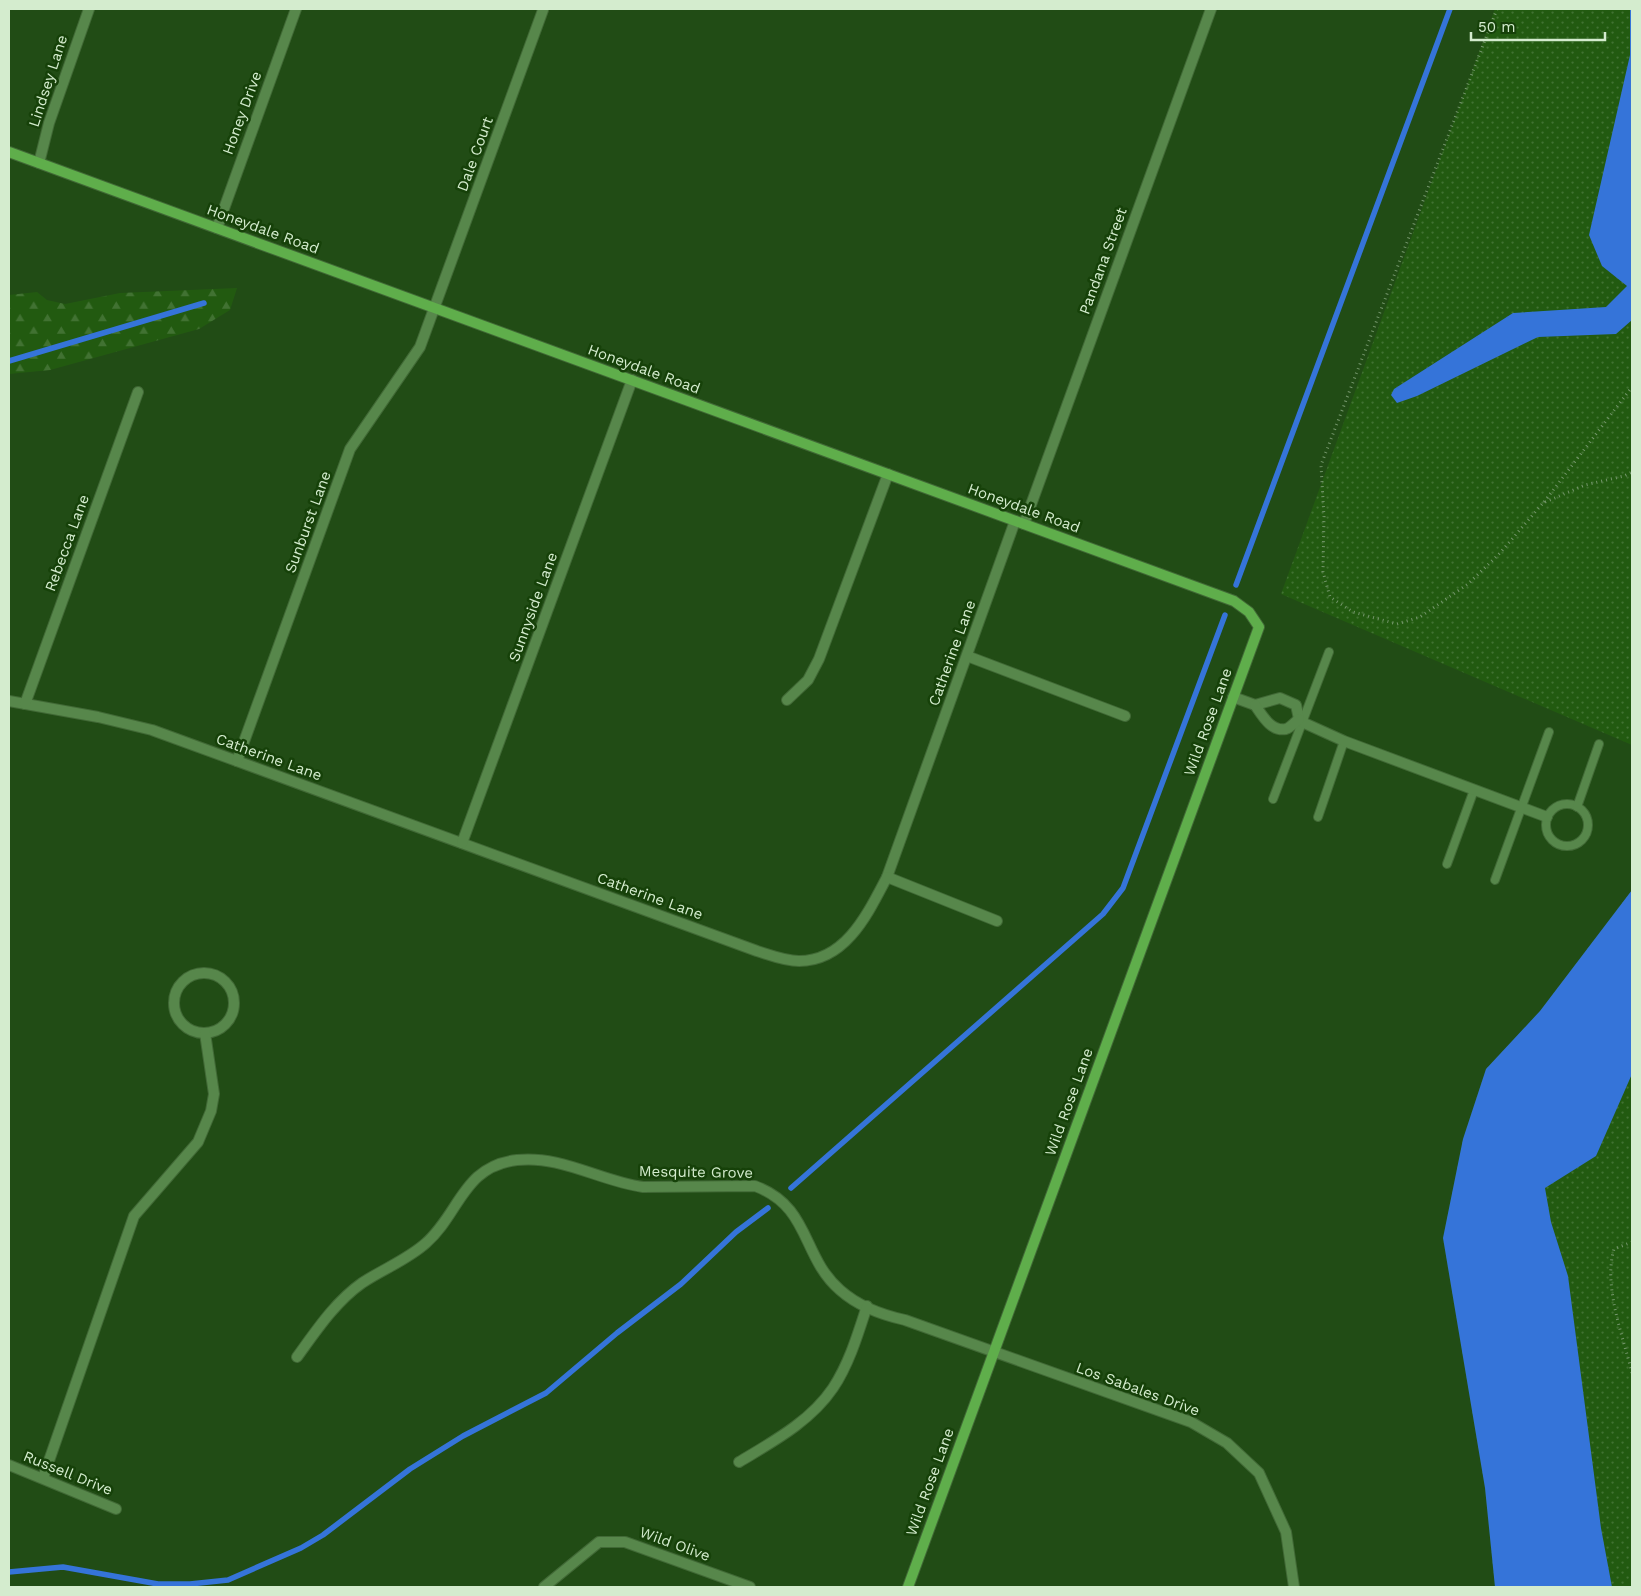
<svg xmlns="http://www.w3.org/2000/svg" width="1641" height="1596" font-family="'Work Sans',sans-serif">
	<style>
		.grass { fill: url(#grass-dots) }
		.forest { fill: url(#forest-firs) }
		.water { fill: #3574d9 }
		.lines { fill: none; stroke-linecap: round; stroke-linejoin: round }
		.stream { stroke: #3574d9; stroke-width: 5.5 }
		.lane-casing { stroke: #416936; stroke-width: 10 }
		.street-casing { stroke: #416936; stroke-width: 12 }
		.secondary-casing { stroke: #416936; stroke-width: 12 }
		.path { stroke: #75976c; stroke-width: 3; stroke-dasharray: 1 4; stroke-linecap: butt }
		.lane { stroke: #57874b; stroke-width: 8 }
		.street { stroke: #57874b; stroke-width: 10 }
		.secondary { stroke: #5fae4b; stroke-width: 10 }
		.labels { text-anchor: middle; dominant-baseline: central; stroke-width: 5; stroke-linejoin: round; paint-order: stroke }
		.street-label { font-size: 15px; fill: #d4ecce; stroke: #164109 }
	</style>
	<defs>
		<pattern id="grass-dots" width="8" height="8" patternUnits="userSpaceOnUse" patternTransform="scale(1.25)"><rect width="8" height="8" fill="#225a10"/><path d="M2 2h.1M6 6h.1" fill="none" stroke="#417232" stroke-width="1.8" stroke-linecap="round"/></pattern>
		<pattern id="forest-firs" width="22" height="20" patternUnits="userSpaceOnUse" patternTransform="scale(1.25)"><rect width="22" height="20" fill="#225a10"/><path d="M5 1l3.5 6h-7zM16 11l3.5 6h-7z" fill="#417232"/></pattern>
	</defs>
	<rect width="100%" height="100%" fill="#214c15"/>
	<g class="grass">
		<path d="M1495,9H1632V745L1281,594Z"/>
		<path d="M1632,890V1587H1495L1485,1488L1443,1238L1463,1139L1486,1069L1540,1011Z"/>
	</g>
	<path class="forest" d="M237,288L230,310L199,329L50,370L9,374V295L37,292L47,300L65,304L120,293Z"/>
	<g class="water">
		<path d="M1630,9H1632V320L1616,334L1538,337L1417,396L1397,403L1391,395L1394,389L1513,313L1606,307L1627,286L1602,266L1589,235L1630,55Z"/>
		<path d="M1632,890V1074L1596,1156L1545,1188L1551,1222L1568,1276L1601,1528L1612,1587H1495L1485,1488L1443,1238L1463,1139L1486,1069L1540,1011Z"/>
	</g>
	<g class="lines">
		<g class="stream">
			<path d="M9,361L204,303"/>
			<path d="M1236,585L1450,9"/>
			<path d="M791,1188L1103,914L1123,888L1225,615"/>
			<path d="M9,1572L63,1567L158,1584H190L228,1580L301,1548L323,1535L410,1469L463,1436L546,1393L617,1333L681,1284L736,1232L768,1208"/>
		</g>
		<g class="lane-casing">
			<g id="lane">
				<path d="M1273,799L1329,652"/>
				<circle cx="1567" cy="825" r="21"/>
				<path d="M1577,807L1599,744"/>
				<path d="M1318,817L1344,741"/>
				<path d="M1447,864L1474,790"/>
				<path d="M1495,880L1549,732"/>
			</g>
		</g>
		<g class="street-casing">
			<g id="street">
				<path d="M39,163L49,123L89,9"/>
				<path d="M217,228L296,9"/>
				<path d="M1024,524L1211,9"/>
				<path d="M967,656L1125,716"/>
				<path d="M1233,697L1255,705L1280,698L1296,705L1299,719L1302,722L1344,741L1547,817"/>
				<path d="M787,700L808,680L819,659L888,474"/>
				<path d="M9,701L98,717L152,730L757,951C770,955 785,961 799,961C846,961 868,913 887,877L1015,521"/>
				<path d="M25,704L138,392"/>
				<path d="M1255,705C1262,715 1271,732 1286,729C1290,728 1295,722 1299,719"/>
				<path d="M237,761L350,449L420,347L543,10"/>
				<path d="M462,843L632,380"/>
				<path d="M887,877L997,921"/>
				<circle cx="204" cy="1003" r="30"/>
				<path d="M297,1357C316,1331 335,1302 362,1283C383,1269 407,1260 426,1243C460,1213 463,1166 517,1160C561,1155 600,1181 643,1187L755,1186C811,1207 801,1256 840,1290C858,1306 882,1315 905,1320L1191,1422L1227,1443L1259,1473L1286,1532L1294,1587"/>
				<path d="M739,1462C772,1442 810,1422 833,1388C849,1364 858,1334 867,1306"/>
				<path d="M9,1465L116,1509"/>
				<path d="M43,1478L134,1216L198,1142L211,1111L214,1094L205,1033"/>
				<path d="M544,1587L599,1542H625L750,1587"/>
			</g>
		</g>
		<g class="secondary-casing">
			<path id="secondary" d="M9,152L1234,601L1249,612L1259,627L908,1587"/>
		</g>
		<g class="path">
			<path d="M1497,9L1321,465L1324,517L1323,572L1330,597L1353,612L1397,624L1420,617L1468,584L1500,553L1543,503L1585,485L1624,476L1632,472"/>
			<path d="M1544,502L1632,387"/>
			<path d="M1632,1242L1614,1249C1603,1286 1623,1336 1632,1373"/>
		</g>
		<use href="#lane" class="lane"/>
		<use href="#street" class="street"/>
		<use href="#secondary" class="secondary"/>
	</g>
	<g class="labels">
		<g class="street-label">
			<text transform="translate(48 81) rotate(-72)">Lindsey Lane</text>
			<text transform="translate(242 113) rotate(-70)">Honey Drive</text>
			<text transform="translate(475 154) rotate(-70)">Dale Court</text>
			<text transform="translate(263 229) rotate(20)">Honeydale Road</text>
			<text transform="translate(1103 261) rotate(-70)">Pandana Street</text>
			<text transform="translate(644 369) rotate(20)">Honeydale Road</text>
			<text transform="translate(1024 508) rotate(20)">Honeydale Road</text>
			<text transform="translate(308 522) rotate(-70)">Sunburst Lane</text>
			<text transform="translate(67 543) rotate(-70)">Rebecca Lane</text>
			<text transform="translate(533 607) rotate(-70)">Sunnyside Lane</text>
			<text transform="translate(952 653) rotate(-70)">Catherine Lane</text>
			<text transform="translate(1208 722) rotate(-70)">Wild Rose Lane</text>
			<text transform="translate(269 757) rotate(20)">Catherine Lane</text>
			<text transform="translate(650 896) rotate(20)">Catherine Lane</text>
			<text transform="translate(1069 1102) rotate(-70)">Wild Rose Lane</text>
			<text transform="translate(696 1172) rotate(1)">Mesquite Grove</text>
			<text transform="translate(1138 1389) rotate(20)">Los Sabales Drive</text>
			<text transform="translate(68 1473) rotate(22)">Russell Drive</text>
			<text transform="translate(930 1482) rotate(-70)">Wild Rose Lane</text>
			<text transform="translate(675 1544) rotate(20)">Wild Olive</text>
		</g>
	</g>
	<rect width="1641" height="1596" fill="none" stroke="#d4ecce" stroke-width="20"/>
	<path d="M1471 32v8h134v-8" fill="none" stroke="#d4ecce" stroke-width="2.5"/>
	<text x="1478" y="32" font-size="15" fill="#d4ecce" stroke="#164109" stroke-width="4" paint-order="stroke">50 m</text>
</svg>
